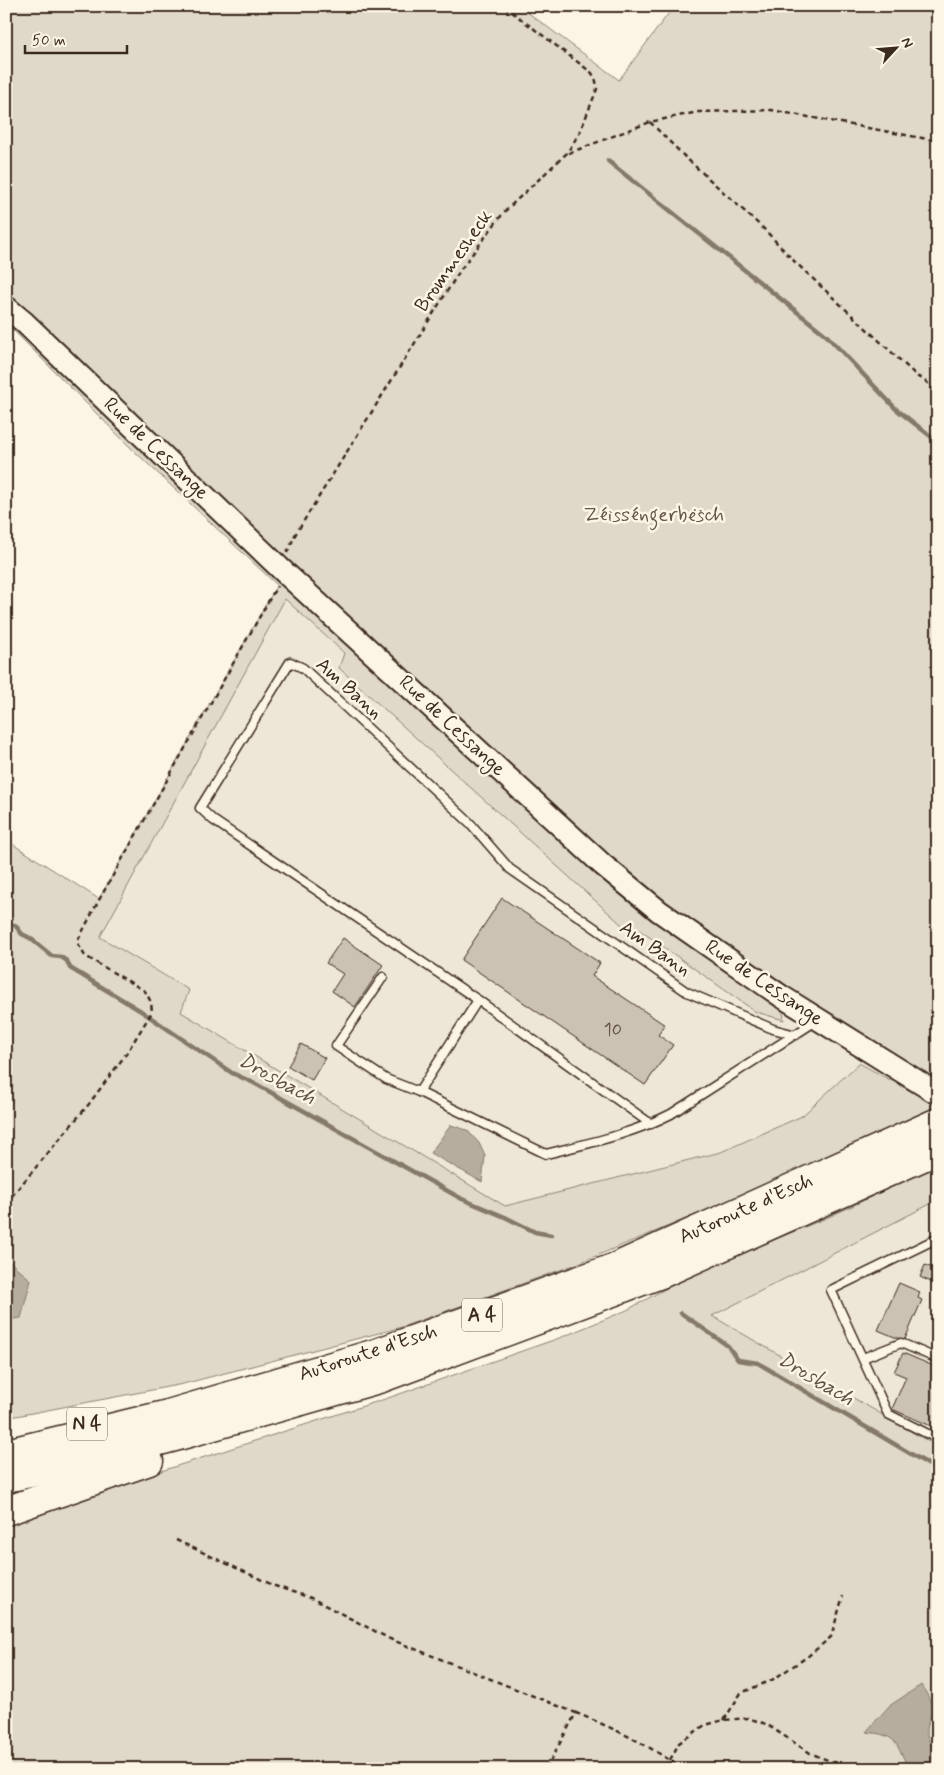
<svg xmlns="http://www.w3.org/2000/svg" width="944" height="1775" font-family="Mynerve,sans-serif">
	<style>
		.built { fill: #eee6d6 }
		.green { fill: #e0d8c8; stroke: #8e8173 }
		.water { fill: #b7ad9e; stroke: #85796b }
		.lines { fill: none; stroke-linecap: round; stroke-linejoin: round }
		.stream { stroke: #85796b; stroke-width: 4.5 }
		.building { fill: #ccc2b3; stroke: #3b2a1e }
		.lane-casing { stroke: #3b2a1e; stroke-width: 11 }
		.secondary-casing { stroke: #3b2a1e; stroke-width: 25 }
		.highway-casing { stroke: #3b2a1e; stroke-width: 31 }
		.path { stroke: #3b2a1e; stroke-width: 2.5; stroke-dasharray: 5 4; stroke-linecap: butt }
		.lane { stroke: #fcf5e5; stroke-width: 8 }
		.secondary { stroke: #fcf5e5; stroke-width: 21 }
		.highway { stroke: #fcf5e5; stroke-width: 28 }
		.labels { text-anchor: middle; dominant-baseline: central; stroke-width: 5; stroke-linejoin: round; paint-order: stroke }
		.number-label { font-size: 18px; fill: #5f5043 }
		.shield { fill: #fcf5e5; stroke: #75675a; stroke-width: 1 }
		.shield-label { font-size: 19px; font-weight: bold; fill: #3b2a1e }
		.street-label { font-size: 20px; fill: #3b2a1e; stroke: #fcf5e5 }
		.park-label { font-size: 20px; fill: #645648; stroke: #fcf5e5 }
		.water-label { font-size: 21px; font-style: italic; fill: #605144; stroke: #fcf5e5 }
	</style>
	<rect width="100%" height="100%" fill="#fcf5e5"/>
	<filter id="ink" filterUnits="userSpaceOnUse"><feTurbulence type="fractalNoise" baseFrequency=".02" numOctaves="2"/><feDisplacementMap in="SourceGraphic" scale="10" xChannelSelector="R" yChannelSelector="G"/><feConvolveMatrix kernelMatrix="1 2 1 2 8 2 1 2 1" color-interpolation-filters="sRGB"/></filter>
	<g filter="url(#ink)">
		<g class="built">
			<path d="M285,598L344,654L633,935L638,929L756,1012L781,996L921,1084L911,1091L859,1063L802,1116L721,1152L505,1206L181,1012L189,989L100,937Z"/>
			<path d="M938,1200V1447L712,1316Z"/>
		</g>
		<g class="green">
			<path d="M6,6H519L619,80L674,6H938V1078L932,1077L921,1084L781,997L784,1020L756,1012L638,929L633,935L339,668L344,653L285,599L100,937L189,990L181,1012L505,1206L721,1152L802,1116L859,1063L938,1106V1110L793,1175L574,1265L402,1327L183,1384L6,1418V840L99,899L277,585L130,447L6,323Z"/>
			<path d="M938,1165V1200L712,1316L938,1447V1769H6V1521L388,1398L562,1337L627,1310L692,1274L831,1216Z"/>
		</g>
		<g class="water">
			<path d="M451,1125L467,1130L479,1143L485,1156L482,1182L430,1153Z"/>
			<path d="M10,1262L31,1280L21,1318L6,1320V1263Z"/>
			<path d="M921,1685L928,1696L933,1710C929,1719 924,1731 929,1741C937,1756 942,1750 932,1769H910C902,1759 898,1739 886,1736C880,1733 872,1733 866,1732L889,1706Z"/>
		</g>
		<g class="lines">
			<g class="stream">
				<path d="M608,161L826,335L896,409L938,442"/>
				<path d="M6,925H15L22,934L30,938L52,956L61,957L67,961L70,968L141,1011L232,1073L254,1083L462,1199L505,1217L535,1232L551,1235"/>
				<path d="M681,1313L728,1346L738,1360L758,1363L938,1470"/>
			</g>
		</g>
		<g class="building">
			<path d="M502,898L600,963L592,976L665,1025L658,1035L673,1045L645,1085L461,960Z"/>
			<path d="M343,938L383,965L355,1007L332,991L343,974L326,963Z"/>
			<path d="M301,1044L325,1058L312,1080L288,1066Z"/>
			<path d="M925,1265L938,1270V1285L920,1277Z"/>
			<path d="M899,1283L920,1292L918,1298L922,1300L905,1339L897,1338L878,1330Z"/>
			<path d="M903,1353L938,1368V1429L892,1409L906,1377L894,1372Z"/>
		</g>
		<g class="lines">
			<g class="lane-casing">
				<g id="lane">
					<path d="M383,977L336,1046L386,1079L419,1092"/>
					<path d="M478,1000L651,1124"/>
					<path d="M796,1035L773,1029L687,992L510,869L470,823L303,668L290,662L200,808L213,820L478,1000L419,1092L546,1154C589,1143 632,1134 671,1114L816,1021"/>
					<path d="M938,1238L831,1290L888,1414L938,1439"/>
					<path d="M863,1358L901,1343L938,1359"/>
				</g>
			</g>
			<g class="secondary-casing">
				<path id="secondary" d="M6,307L24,322L282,570L603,865L659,911L781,996L938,1094"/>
			</g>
			<g class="highway-casing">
				<g id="highway">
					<path d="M6,1453L168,1414L376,1353L616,1267L938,1122"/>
					<path d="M6,1478L72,1464L175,1437L382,1378L661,1274L938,1150"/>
					<path d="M6,1511L149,1461"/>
				</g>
			</g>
			<g class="path">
				<path d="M650,122L685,157L765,230L794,261L918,377C930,382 929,387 938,394"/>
				<path d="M569,153L650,122L698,112L771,110L938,141"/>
				<path d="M287,553L295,535L461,269L504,212L567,153L580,132L597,89L596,81L592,73L504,6"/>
				<path d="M6,1203L89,1104L126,1054L152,1012L151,1002L145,991L85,956L77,942L99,900L277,586"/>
				<path d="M176,1540L275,1586L311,1598L390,1639L576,1713"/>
				<path d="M724,1720L741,1693L772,1680L807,1657L831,1637L843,1596"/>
				<path d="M670,1760L679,1743L705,1725L724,1720L748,1718L766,1724L810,1753L850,1769"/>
				<path d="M546,1769L576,1713C613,1728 650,1745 682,1769"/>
			</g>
			<use href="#lane" class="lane"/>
			<use href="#secondary" class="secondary"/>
			<use href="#highway" class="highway"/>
		</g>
	</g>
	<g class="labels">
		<g class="number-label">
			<text x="613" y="1030">10</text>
		</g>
		<g class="shield">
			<rect x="462" y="1298.5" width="40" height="33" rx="4"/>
			<rect x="67" y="1407.5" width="40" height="33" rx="4"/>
		</g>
		<g class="shield-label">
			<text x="482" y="1315">A 4</text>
			<text x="87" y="1424">N 4</text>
		</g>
		<g class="street-label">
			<text transform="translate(454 261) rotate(-55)">Brommesheck</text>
			<text transform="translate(156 449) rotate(44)">Rue de Cessange</text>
			<text transform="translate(349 689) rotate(42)">Am Bann</text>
			<text transform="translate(452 726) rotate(43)">Rue de Cessange</text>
			<text transform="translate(655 949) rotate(35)">Am Bann</text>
			<text transform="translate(764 983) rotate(34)">Rue de Cessange</text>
			<text transform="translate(746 1209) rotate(-24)">Autoroute d'Esch</text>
			<text transform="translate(368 1353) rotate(-18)">Autoroute d'Esch</text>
		</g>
		<g class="park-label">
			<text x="654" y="515">Zéisséngerbësch</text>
		</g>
		<g class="water-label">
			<text transform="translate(277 1079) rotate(29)">Drosbach</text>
			<text transform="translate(816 1379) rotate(31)">Drosbach</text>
		</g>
	</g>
	<rect width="944" height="1775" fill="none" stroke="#fcf5e5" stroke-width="25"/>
	<rect x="12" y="12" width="919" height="1750" fill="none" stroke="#3b2a1e" stroke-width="2" filter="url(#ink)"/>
	<g transform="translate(896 48) rotate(64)" stroke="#fcf5e5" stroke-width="4" paint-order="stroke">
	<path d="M0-4L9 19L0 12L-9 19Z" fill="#3b2a1e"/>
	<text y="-8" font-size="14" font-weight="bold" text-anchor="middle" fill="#3b2a1e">N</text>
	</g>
	<path d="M25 45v8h102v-8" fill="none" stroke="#3b2a1e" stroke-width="2.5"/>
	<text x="32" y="45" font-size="15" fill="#3b2a1e" stroke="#fcf5e5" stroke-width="4" paint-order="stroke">50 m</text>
</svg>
